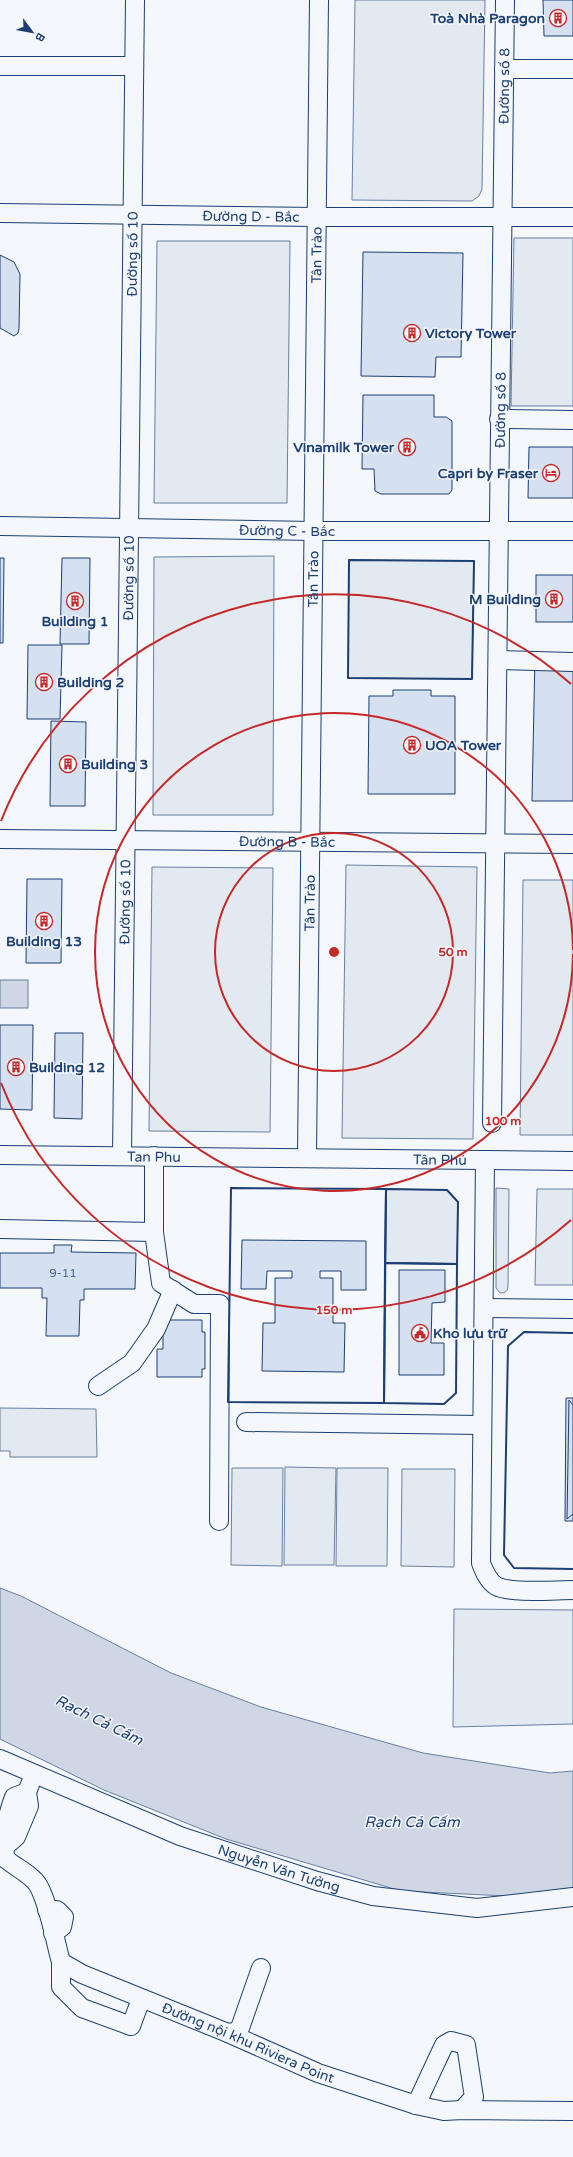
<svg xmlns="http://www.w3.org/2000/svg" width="573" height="2157" font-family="'Varela Round',sans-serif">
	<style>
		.green { fill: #e3e9f0; stroke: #687fa3 }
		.water { fill: #cfd7e4; stroke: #687fa3 }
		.building { fill: #d5e0f0; stroke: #1d3f73 }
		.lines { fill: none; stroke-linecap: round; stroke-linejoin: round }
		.minor-casing { stroke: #1d3f73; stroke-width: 20 }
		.minor { stroke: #f4f7fb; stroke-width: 18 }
		.wall { stroke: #1d3f73; stroke-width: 2 }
		.ring { fill: none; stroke: #c62828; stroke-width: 2 }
		.labels { text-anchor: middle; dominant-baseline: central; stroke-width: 3; stroke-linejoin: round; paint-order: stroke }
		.number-label { font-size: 12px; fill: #4b6792 }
		.poi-label { font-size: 14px; font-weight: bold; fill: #1d3f73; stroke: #f4f7fb; text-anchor: start }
		.street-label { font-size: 14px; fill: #1d3f73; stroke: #f4f7fb }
		.water-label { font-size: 15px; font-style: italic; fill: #1d3f73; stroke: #f4f7fb }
		.centre { fill: #c62828; stroke: #f4f7fb; stroke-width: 2 }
		.ring-label { font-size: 12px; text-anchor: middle; font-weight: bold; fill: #c62828; stroke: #f4f7fb; stroke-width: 3; stroke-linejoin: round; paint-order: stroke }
	</style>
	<rect width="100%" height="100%" fill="#f4f7fb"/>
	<g class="green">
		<path d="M355,0H485L482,189L479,196L472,201L352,200Z"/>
		<path d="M514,238H573V406H511Z"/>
		<path d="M157,241H290L287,503H154Z"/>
		<path d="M274,556L273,815H153L154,557Z"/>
		<path d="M349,560L474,561L472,679L348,678Z"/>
		<path d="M346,865L477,867L473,1139L342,1138Z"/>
		<path d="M152,867L273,868L270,1132L149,1131Z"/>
		<path d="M523,880H573V1135H520Z"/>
		<path d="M496,1188L509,1189L508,1285C508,1291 506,1293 500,1293L496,1288Z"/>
		<path d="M386,1189L447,1190L458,1202L457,1264L385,1263Z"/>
		<path d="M537,1189H573V1285H535Z"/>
		<path d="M0,1408L96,1409L97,1457H10V1451H0Z"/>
		<path d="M285,1467L336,1468L334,1565H284Z"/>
		<path d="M232,1468H283L282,1566L231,1565Z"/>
		<path d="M337,1468H388L387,1566H336Z"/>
		<path d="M402,1469H455L454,1567L401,1566Z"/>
		<path d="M454,1609L573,1610V1724L453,1727Z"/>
	</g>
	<g class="water">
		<rect x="0" y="980" width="28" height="28"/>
		<path d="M0,1588L21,1596L171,1673L261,1707L423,1753L550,1773L573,1771V1890L529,1897L401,1891L226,1839L104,1790L0,1739Z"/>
	</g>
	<g class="building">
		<path d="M543,0H573V36H544Z"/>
		<path d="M363,252L463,253L461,357H436L435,377L361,376Z"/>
		<path d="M0,255L14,262L20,274L19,329L18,333L14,336L0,328Z"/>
		<path d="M363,395H434V417H446L452,421V490L449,494H381L375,491L374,469H362Z"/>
		<path d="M529,447H573V498H528Z"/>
		<path d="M0,558H4L3,643H0Z"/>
		<path d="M62,558H90L89,644H60Z"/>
		<rect x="536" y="575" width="37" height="47"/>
		<path d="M28,645H62L60,719H27Z"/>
		<path d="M535,656H573V801H532Z"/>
		<path d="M393,690H431V696H455V794H368L369,696H393Z"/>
		<path d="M51,721L86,722L85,806H50Z"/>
		<path d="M27,879H62L61,963H26Z"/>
		<path d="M0,1025H33L32,1110L0,1109Z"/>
		<path d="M55,1033H83L82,1119L54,1118Z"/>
		<path d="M242,1240L366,1241V1290H341V1271H320V1278H333V1323H345L344,1372L262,1371L263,1323H275V1278H292V1271H267L266,1289H241Z"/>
		<path d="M54,1245H72L71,1252L136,1253L135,1289H84V1300H80L79,1336H46L47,1298H42V1288H0V1253H54Z"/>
		<path d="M399,1270H445V1302L432,1303L431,1343H444V1375H399Z"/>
		<path d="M163,1320H202V1332H205V1369H202V1377H157V1349H163Z"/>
		<path d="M566,1398H573V1521H565Z"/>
		<path d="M569,1400L573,1405V1514L567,1519Z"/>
	</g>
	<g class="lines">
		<g class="minor-casing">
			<g id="minor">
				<path d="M0,66H134"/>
				<path d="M504,69H573"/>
				<path id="s1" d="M0,213L317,217H573"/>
				<path d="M499,419L573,420"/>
				<path id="s2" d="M0,526L313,531H573"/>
				<path d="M498,660L573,662"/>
				<path id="s3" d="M0,839L573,844"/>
				<path id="s4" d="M492,1123L505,0"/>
				<path id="s5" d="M0,1155L573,1161"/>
				<path id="s6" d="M122,1156L135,0"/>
				<path d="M154,1156V1232L161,1283L194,1304H220L219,1521"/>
				<path id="s7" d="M307,1157L319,0"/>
				<path d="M485,1160L481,1563C484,1571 488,1581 496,1586C511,1594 554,1590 573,1590"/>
				<path d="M0,1229L154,1232"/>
				<path d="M484,1308L573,1309"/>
				<path d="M98,1386L132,1363L156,1329L173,1290"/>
				<path d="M246,1422L481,1425"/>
				<path id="s8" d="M0,1759L180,1836L317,1881L373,1896L477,1908L573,1897"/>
				<path id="s9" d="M27,1792L14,1797C8,1812 0,1848 7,1860C17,1868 32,1875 38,1885C49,1904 55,1941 61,1962L82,1974L228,2033L318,2073L416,2105L444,2111L462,2110L573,2111"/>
				<path d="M2,1849L16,1837L29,1806L27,1792L31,1782"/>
				<path d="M47,1910H57L64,1917L62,1927L53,1933"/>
				<path d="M61,1962V1987L82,2008L131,2026L141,1999"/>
				<path d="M228,2033L235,2032L240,2028L261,1968"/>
				<path d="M416,2105L444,2045L451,2041L466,2045L473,2091L474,2097L462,2110"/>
			</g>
		</g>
		<use href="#minor" class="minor"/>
		<g class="wall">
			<path d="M349,560L474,561L472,679L348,678Z"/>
			<path d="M231,1188L386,1189L384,1403L228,1402Z"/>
			<path d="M386,1189L447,1190L458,1202L457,1264L385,1263Z"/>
			<path d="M385,1263L457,1264L456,1393L444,1404L384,1403Z"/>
			<path d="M573,1333L524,1332L508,1346L504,1555L514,1568L573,1569"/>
		</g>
	</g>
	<g class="ring">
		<circle cx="334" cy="952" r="119"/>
		<path d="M573 954A239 239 0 1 1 573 950"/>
		<path d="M571 1220A358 358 0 0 1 1 1083M1 821A358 358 0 0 1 571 684"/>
	</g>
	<defs>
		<g id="building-ring" transform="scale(0.9)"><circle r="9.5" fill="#f4f7fb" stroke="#c62828" stroke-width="1.5"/><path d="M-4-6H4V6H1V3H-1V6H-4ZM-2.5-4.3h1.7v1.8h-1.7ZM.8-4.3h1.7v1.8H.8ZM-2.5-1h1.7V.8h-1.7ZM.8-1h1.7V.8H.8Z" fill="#c62828"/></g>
		<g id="hotel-ring" transform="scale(0.9)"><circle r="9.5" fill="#f4f7fb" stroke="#c62828" stroke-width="1.5"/><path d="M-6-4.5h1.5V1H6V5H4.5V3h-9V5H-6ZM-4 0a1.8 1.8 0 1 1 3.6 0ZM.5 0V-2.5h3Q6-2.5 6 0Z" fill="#c62828"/></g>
		<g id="civic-ring" transform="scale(0.9)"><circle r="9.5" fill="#f4f7fb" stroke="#c62828" stroke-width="1.5"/><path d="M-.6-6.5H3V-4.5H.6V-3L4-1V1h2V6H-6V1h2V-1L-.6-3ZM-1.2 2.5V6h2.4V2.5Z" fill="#c62828"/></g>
	</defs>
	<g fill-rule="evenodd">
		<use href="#building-ring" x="558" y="18"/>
		<use href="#building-ring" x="412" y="333"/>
		<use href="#building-ring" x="407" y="447"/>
		<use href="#hotel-ring" x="551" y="473"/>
		<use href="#building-ring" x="554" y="599"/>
		<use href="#building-ring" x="75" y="601"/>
		<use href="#building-ring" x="44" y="682"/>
		<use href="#building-ring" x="412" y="745"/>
		<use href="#building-ring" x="68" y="764"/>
		<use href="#building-ring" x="44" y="921"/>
		<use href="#building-ring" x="16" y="1067"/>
		<use href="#civic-ring" x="420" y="1333"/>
	</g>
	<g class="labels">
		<g class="number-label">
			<text x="63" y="1273">9-11</text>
		</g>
		<g class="poi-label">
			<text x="545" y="18" text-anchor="end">Toà Nhà Paragon</text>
			<text x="425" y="333">Victory Tower</text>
			<text x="394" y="447" text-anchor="end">Vinamilk Tower</text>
			<text x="538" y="473" text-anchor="end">Capri by Fraser</text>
			<text x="541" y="599" text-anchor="end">M Building</text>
			<text x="75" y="621" text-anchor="middle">Building 1</text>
			<text x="57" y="682">Building 2</text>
			<text x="425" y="745">UOA Tower</text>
			<text x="81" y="764">Building 3</text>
			<text x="44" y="941" text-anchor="middle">Building 13</text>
			<text x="29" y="1067">Building 12</text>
			<text x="433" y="1333">Kho lưu trữ</text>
		</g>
		<g class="street-label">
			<text stroke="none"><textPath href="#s4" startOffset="1037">Đường số 8</textPath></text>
			<text stroke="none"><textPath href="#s1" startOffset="251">Đường D - Bắc</textPath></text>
			<text stroke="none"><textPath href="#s6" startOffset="902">Đường số 10</textPath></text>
			<text stroke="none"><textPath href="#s7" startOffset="902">Tân Trào</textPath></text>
			<text stroke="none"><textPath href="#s4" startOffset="713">Đường số 8</textPath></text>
			<text stroke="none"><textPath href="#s2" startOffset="287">Đường C - Bắc</textPath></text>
			<text stroke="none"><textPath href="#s6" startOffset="578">Đường số 10</textPath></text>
			<text stroke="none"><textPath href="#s7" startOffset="578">Tân Trào</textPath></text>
			<text stroke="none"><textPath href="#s3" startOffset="287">Đường B - Bắc</textPath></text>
			<text stroke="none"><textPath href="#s6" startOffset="254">Đường số 10</textPath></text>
			<text stroke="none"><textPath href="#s7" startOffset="254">Tân Trào</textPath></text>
			<text stroke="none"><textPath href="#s5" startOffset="154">Tan Phu</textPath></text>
			<text stroke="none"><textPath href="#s5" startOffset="440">Tân Phú</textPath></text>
			<text stroke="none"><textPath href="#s8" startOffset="300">Nguyễn Văn Tưởng</textPath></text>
			<text stroke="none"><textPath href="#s9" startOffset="403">Đường nội khu Riviera Point</textPath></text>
		</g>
		<g class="water-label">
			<text transform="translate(99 1720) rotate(26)">Rạch Cả Cấm</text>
			<text x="412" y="1822">Rạch Cả Cấm</text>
		</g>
	</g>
	<circle cx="334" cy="952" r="6" class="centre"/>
	<g class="ring-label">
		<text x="453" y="956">50 m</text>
		<text x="503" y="1125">100 m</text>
		<text x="334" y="1314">150 m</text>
	</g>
	<g transform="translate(32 32) rotate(122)" stroke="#f4f7fb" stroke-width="3" paint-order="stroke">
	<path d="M0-3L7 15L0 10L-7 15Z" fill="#1d3f73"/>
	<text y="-6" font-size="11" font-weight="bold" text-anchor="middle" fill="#1d3f73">B</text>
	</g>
</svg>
